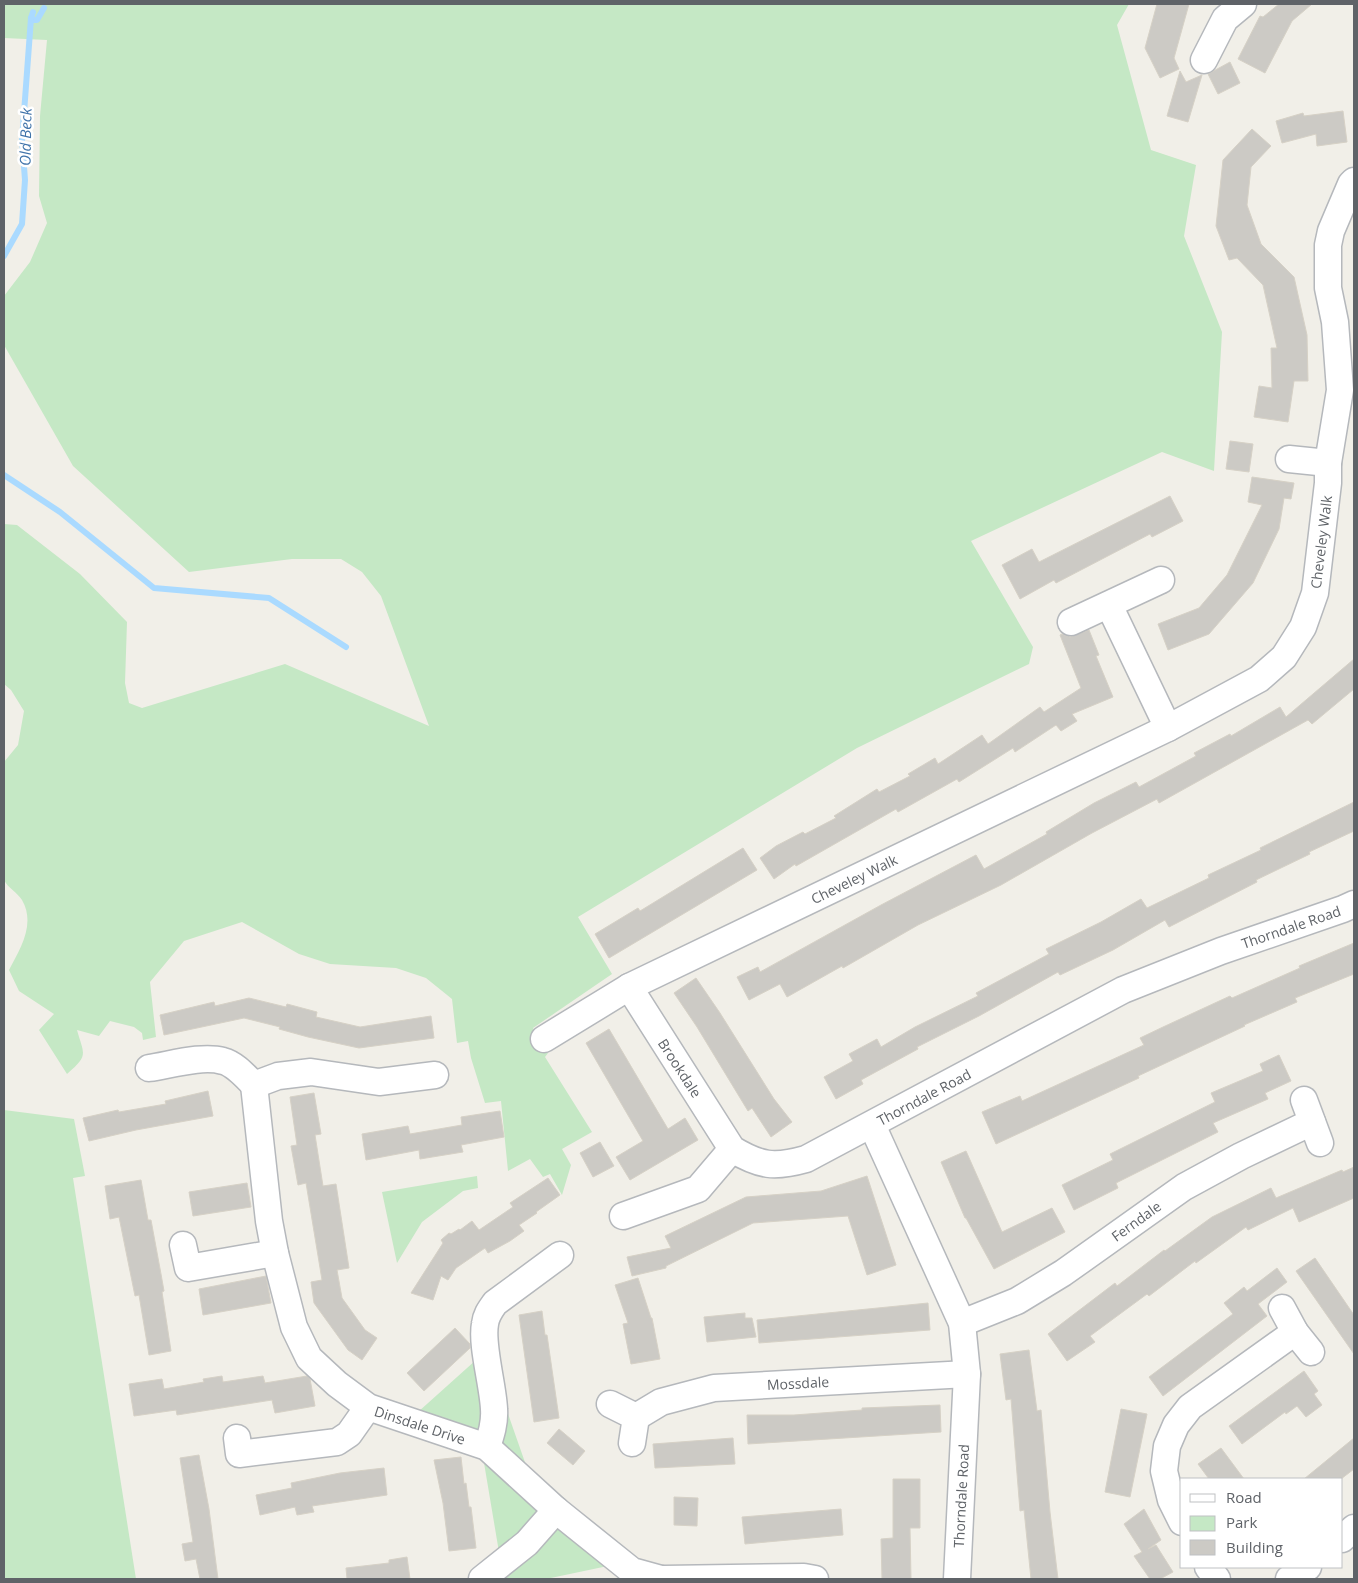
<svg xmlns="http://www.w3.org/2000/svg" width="1358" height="1583" font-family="'Open Sans',sans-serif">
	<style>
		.green { fill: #c5e8c5 }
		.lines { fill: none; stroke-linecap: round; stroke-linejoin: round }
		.stream { stroke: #aadaff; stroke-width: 6 }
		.building { fill: #cccac5; stroke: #d6d1c6 }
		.minor-casing { stroke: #b5b8bc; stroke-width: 29 }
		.minor { stroke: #fff; stroke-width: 26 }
		.labels { text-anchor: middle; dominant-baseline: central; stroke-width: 5; stroke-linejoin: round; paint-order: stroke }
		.street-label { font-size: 14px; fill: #5f6368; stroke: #fff }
		.water-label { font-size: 15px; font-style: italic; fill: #4174aa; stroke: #fff }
	</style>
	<rect width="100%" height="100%" fill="#f1efe8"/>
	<g class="green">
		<path d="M4,4H1129L1117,25L1151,150L1196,165L1184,236L1222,332L1214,471L1162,452L971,541L1033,647L1029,664L857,748L578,917L612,974L533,1028L548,1053L545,1057L592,1132L562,1149L571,1165L562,1195L550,1174L543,1177L530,1159L508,1171L501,1101L485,1103L471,1058L468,1041L457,1043L452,999L426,978L396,968L330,964L299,954L242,922L184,941L150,982L156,1037L143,1040L142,1033L134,1027L110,1021L99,1036L77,1030C84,1055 89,1055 67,1074L39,1030L54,1014L19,991L9,970C20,949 36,924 22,900C17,892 8,888 4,880V762L18,745L24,711L11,690L4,684V524L17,525L80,574L127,622L125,683L129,703L142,708L285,664L429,726L381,596L362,572L341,559H292L189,572L73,466L4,345V296L30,262L47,223L39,196L40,116L47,40L4,38Z"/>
		<path d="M4,1110L74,1119L85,1176L73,1178L136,1579H4Z"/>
		<path d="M477,1176L478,1188L463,1191L422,1222L397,1263L382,1192Z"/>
		<path d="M486,1351L492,1390L507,1411L535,1491L622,1563L546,1579H482L501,1564L481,1445L408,1421Z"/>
	</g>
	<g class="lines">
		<g class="stream">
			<path d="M31,18L34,20H37L44,8"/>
			<path d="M4,256L22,224L25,180L22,140L31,18L33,12"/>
			<path d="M4,475L60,512L154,588L269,598L346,647"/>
		</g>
	</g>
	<g class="building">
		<path d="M1157,4H1189L1174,58L1179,69L1160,78L1145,48Z"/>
		<path d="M1279,4H1312L1292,21L1265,73L1238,59L1260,16L1263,17Z"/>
		<path d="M1230,62L1240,83L1218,94L1208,74Z"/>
		<path d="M1180,71L1186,82L1202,75L1188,122L1167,116Z"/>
		<path d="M1343,111L1347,142L1317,146L1316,134L1282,143L1276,121L1303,113L1304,116Z"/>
		<path d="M1252,129L1271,146L1251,167L1247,205L1261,244L1294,277L1307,335L1308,381H1294L1288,422L1254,417L1259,386L1272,388L1271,348H1277L1263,285L1237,258L1229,260L1216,226L1223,160Z"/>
		<path d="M1230,441L1253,444L1249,472L1226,469Z"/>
		<path d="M1252,477L1294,483L1291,499L1284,498L1279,529L1253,583L1209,634L1168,650L1158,624L1199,608L1227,575L1262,505L1248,502Z"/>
		<path d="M1170,496L1183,521L1152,537L1150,534L1056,583L1054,580L1020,599L1002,565L1032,549L1039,562Z"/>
		<path d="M1089,630L1099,655L1096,656L1113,697L1072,714L1077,721L1061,731L1056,725L1015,752L1013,748L959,782L957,779L898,812L896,809L796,866L795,864L774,879L760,858L776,846L803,832L805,834L836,818L834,816L877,789L879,792L910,776L908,774L935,758L938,764L982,735L988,744L1040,707L1044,712L1081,688L1060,635L1062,634L1070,637Z"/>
		<path d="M1354,659V689L1312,724L1308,720L1159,803L1157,799L1092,833L1001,885L918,925L843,968L842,966L787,997L780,984L749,1000L737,977L758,967L760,972L881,905L976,855L984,869L1047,834L1046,832L1094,803L1136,782L1139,787L1196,756L1194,753L1230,734L1231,736L1280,707L1286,717Z"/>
		<path d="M1354,802V831L1309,852L1310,854L1256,880L1257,882L1169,927L1165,920L1113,950L1060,975L1058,972L979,1016L917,1047L918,1049L861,1080L863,1084L836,1099L824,1077L853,1061L849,1054L877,1039L881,1047L915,1027L978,996L976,993L1049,954L1046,949L1101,922L1141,899L1147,908L1209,878L1208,875L1261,850L1260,848Z"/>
		<path d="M743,848L757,870L609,958L595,934L638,908L640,911Z"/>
		<path d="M1354,943V974L1295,998L1297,1002L1244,1025L1245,1026L1138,1076L1139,1078L996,1144L982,1112L1020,1096L1022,1101L1144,1045L1140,1038L1163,1027L1230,996L1232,998L1300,968L1299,966Z"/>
		<path d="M696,978L720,1013L774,1099L792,1122L771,1137L752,1108L748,1111L697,1027L674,993Z"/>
		<path d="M249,998L286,1007L287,1004L317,1012L316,1017L360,1027L431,1016L434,1038L359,1048L308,1037L279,1029L280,1027L244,1018L164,1035L160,1015L214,1002L215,1006Z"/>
		<path d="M609,1029L668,1129L685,1118L698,1140L630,1180L616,1157L643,1141L586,1043Z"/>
		<path d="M1279,1055L1291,1081L1265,1093L1268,1099L1213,1123L1218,1132L1116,1183L1118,1188L1074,1210L1062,1185L1113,1160L1110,1154L1215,1102L1211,1093L1263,1071L1260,1064Z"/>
		<path d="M208,1091L213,1116L136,1130L89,1141L83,1118L118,1110L119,1112L166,1104L165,1101Z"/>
		<path d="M314,1093L321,1134L315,1135L323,1186L336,1184L349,1268L337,1270L342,1298L365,1330L377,1338L362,1360L348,1350L314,1303L311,1282L322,1280L306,1183L298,1185L291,1146L297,1145L290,1097Z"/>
		<path d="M500,1111L504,1137L461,1145L463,1152L420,1159L419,1150L366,1160L362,1134L408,1126L410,1134L462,1125L461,1117Z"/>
		<path d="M600,1142L614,1166L593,1177L580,1153Z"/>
		<path d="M966,1151L1002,1232L1052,1208L1065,1232L994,1269L966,1218H965L941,1162Z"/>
		<path d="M1354,1167V1198L1299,1222L1293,1208L1248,1230L1246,1227L1196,1263L1195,1261L1149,1296L1147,1294L1090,1336L1095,1342L1067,1361L1048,1334L1115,1283L1117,1286L1164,1250L1165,1251L1212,1217L1271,1188L1276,1198L1342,1170L1343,1172Z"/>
		<path d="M867,1176L896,1265L867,1275L848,1216L753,1223L666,1266V1268L632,1276L627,1257L671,1248L665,1236L746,1197L821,1191Z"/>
		<path d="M548,1178L560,1195L536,1212L537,1213L519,1225L524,1231L510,1241L488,1253L485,1248L456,1268L448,1280L441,1276L433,1300L411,1293L443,1243L441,1240L449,1233L451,1234L459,1229L460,1230L472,1221L479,1230L513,1207L510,1203Z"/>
		<path d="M141,1180L148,1220H151L161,1274L164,1291L162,1292L171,1351L149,1355L139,1295L135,1296L119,1217L110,1219L105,1186Z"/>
		<path d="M247,1183L251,1207L193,1216L189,1192Z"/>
		<path d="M1315,1258L1354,1315V1354L1296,1271Z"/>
		<path d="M1277,1268L1287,1282L1258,1304L1267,1316L1163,1396L1149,1377L1233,1314L1224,1303L1244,1287L1247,1291Z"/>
		<path d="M266,1276L271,1303L203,1315L199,1289Z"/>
		<path d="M638,1278L651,1318H652L660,1359L631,1364L623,1324L628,1323L615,1285Z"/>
		<path d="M928,1303L930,1330L759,1343L757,1320Z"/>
		<path d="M542,1311L545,1335H547L559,1418L534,1422L519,1315Z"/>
		<path d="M745,1313V1318H752L756,1337L707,1342L704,1317Z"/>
		<path d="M455,1328L470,1344V1348L424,1391L407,1373Z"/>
		<path d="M1029,1350L1037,1411L1041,1410L1050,1512L1058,1579H1031L1024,1510L1020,1511L1011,1399L1006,1400L1000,1354Z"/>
		<path d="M1304,1371L1318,1391L1314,1394L1322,1405L1306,1417L1297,1406L1286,1414L1285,1412L1242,1444L1229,1426Z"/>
		<path d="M222,1376L223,1382L263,1376L265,1383L307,1376L310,1379L315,1406L275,1413L272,1400L177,1415L176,1410L134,1416L129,1384L162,1379L164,1389L204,1382L203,1379Z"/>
		<path d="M940,1405L941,1432L748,1444L747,1415H794L862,1410V1408Z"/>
		<path d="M1121,1409L1147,1414L1130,1497L1105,1492Z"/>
		<path d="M559,1429L585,1451L573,1465L547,1443Z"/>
		<path d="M733,1438L735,1464L655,1468L653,1444Z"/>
		<path d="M1354,1438V1469L1341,1479H1304Z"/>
		<path d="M1221,1448L1244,1479H1209L1198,1464Z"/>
		<path d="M199,1455L209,1509L218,1579H200L196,1559L185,1561L182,1544L193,1542L180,1458Z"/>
		<path d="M461,1457L464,1484L466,1483L469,1507H471L476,1548L449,1551L443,1503L434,1460Z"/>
		<path d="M384,1468L387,1495L312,1506L314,1512L297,1515L295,1507L260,1515L256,1495L292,1488L291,1483L340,1473Z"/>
		<path d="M893,1479H920V1528H910L911,1579H882L881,1539L893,1538Z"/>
		<path d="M674,1497L698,1498L697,1526L674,1525Z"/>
		<path d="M841,1509L843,1535L745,1544L742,1517Z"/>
		<path d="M1144,1509L1161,1540L1148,1549L1156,1545L1173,1572L1160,1579H1150L1134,1556L1142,1552L1124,1524Z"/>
		<path d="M407,1557L410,1579H347L346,1568L389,1563V1560Z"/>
	</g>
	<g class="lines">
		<g class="minor-casing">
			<g id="minor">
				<path d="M1204,60L1225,19L1243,4"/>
				<path d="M1289,459L1328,463"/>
				<path d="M1109,605L1168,728"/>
				<path d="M1071,622L1161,580"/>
				<path d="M629,987L732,1149C760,1166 774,1168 806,1159L1123,990L1221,951L1343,909L1354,904"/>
				<path d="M544,1039L629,987L1168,728L1259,679L1284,657L1303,627L1315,593L1328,483V463L1340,390L1335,322L1328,288V245L1331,231L1351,184L1354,181"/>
				<path d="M149,1068C170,1065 202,1055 223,1061C235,1064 245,1076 254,1085L278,1076L311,1072L379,1082L435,1075"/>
				<path d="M254,1085L269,1221L275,1253L294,1327L309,1358L337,1384L368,1407L487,1447L556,1510L632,1571L661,1579"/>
				<path d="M1304,1100L1320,1143"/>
				<path d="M872,1125L962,1323L967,1374L957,1579"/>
				<path d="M623,1216L698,1189L732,1149"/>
				<path d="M183,1245L188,1268L275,1253"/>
				<path d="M1282,1308L1295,1332L1311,1352"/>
				<path d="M962,1323L1017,1301L1063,1273L1184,1187L1241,1156L1312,1122"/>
				<path d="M610,1404L636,1417L632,1443"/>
				<path d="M636,1417L661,1402L714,1388L967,1374"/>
				<path d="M237,1438L239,1454L337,1442L349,1434L368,1407"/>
				<path d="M487,1447C491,1435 495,1423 494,1409C493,1385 481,1345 485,1324C486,1315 490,1310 495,1303L560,1255"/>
				<path d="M1182,1522L1171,1500L1164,1471L1167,1446L1176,1425L1190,1407L1295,1332"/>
				<path d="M1342,1539L1354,1528"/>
				<path d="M1208,1567L1217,1579"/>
				<path d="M482,1579L527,1543L556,1510"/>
				<path d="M664,1579L804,1577L815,1579"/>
				<path d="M1289,1579L1308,1567"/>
			</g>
		</g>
		<use href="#minor" class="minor"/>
	</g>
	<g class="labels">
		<g class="street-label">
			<text transform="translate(1321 542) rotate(-83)">Cheveley Walk</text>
			<text transform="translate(854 879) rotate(-26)">Cheveley Walk</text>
			<text transform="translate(1291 927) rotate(-19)">Thorndale Road</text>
			<text transform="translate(680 1068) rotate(57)">Brookdale</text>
			<text transform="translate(924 1097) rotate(-28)">Thorndale Road</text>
			<text transform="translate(1136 1221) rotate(-36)">Ferndale</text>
			<text transform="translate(798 1383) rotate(-3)">Mossdale</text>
			<text transform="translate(420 1425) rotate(18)">Dinsdale Drive</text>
			<text transform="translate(961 1496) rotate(-87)">Thorndale Road</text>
		</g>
		<g class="water-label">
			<text transform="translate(25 137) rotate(-89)">Old Beck</text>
		</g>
	</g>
	<rect width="1358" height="1583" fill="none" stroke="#5f6368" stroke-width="10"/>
	<rect x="1180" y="1478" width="162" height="90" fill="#ffffff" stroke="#bfc1c3"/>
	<rect x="1190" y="1494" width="25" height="8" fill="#ffffff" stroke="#bfc1c3"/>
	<text x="1226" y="1503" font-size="15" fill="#5f6368">Road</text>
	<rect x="1190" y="1516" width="25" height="15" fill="#c5e8c5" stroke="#bfc1c3"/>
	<text x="1226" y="1528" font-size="15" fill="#5f6368">Park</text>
	<rect x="1190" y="1540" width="25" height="15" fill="#cccac5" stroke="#bfc1c3"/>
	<text x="1226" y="1553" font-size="15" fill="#5f6368">Building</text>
</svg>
